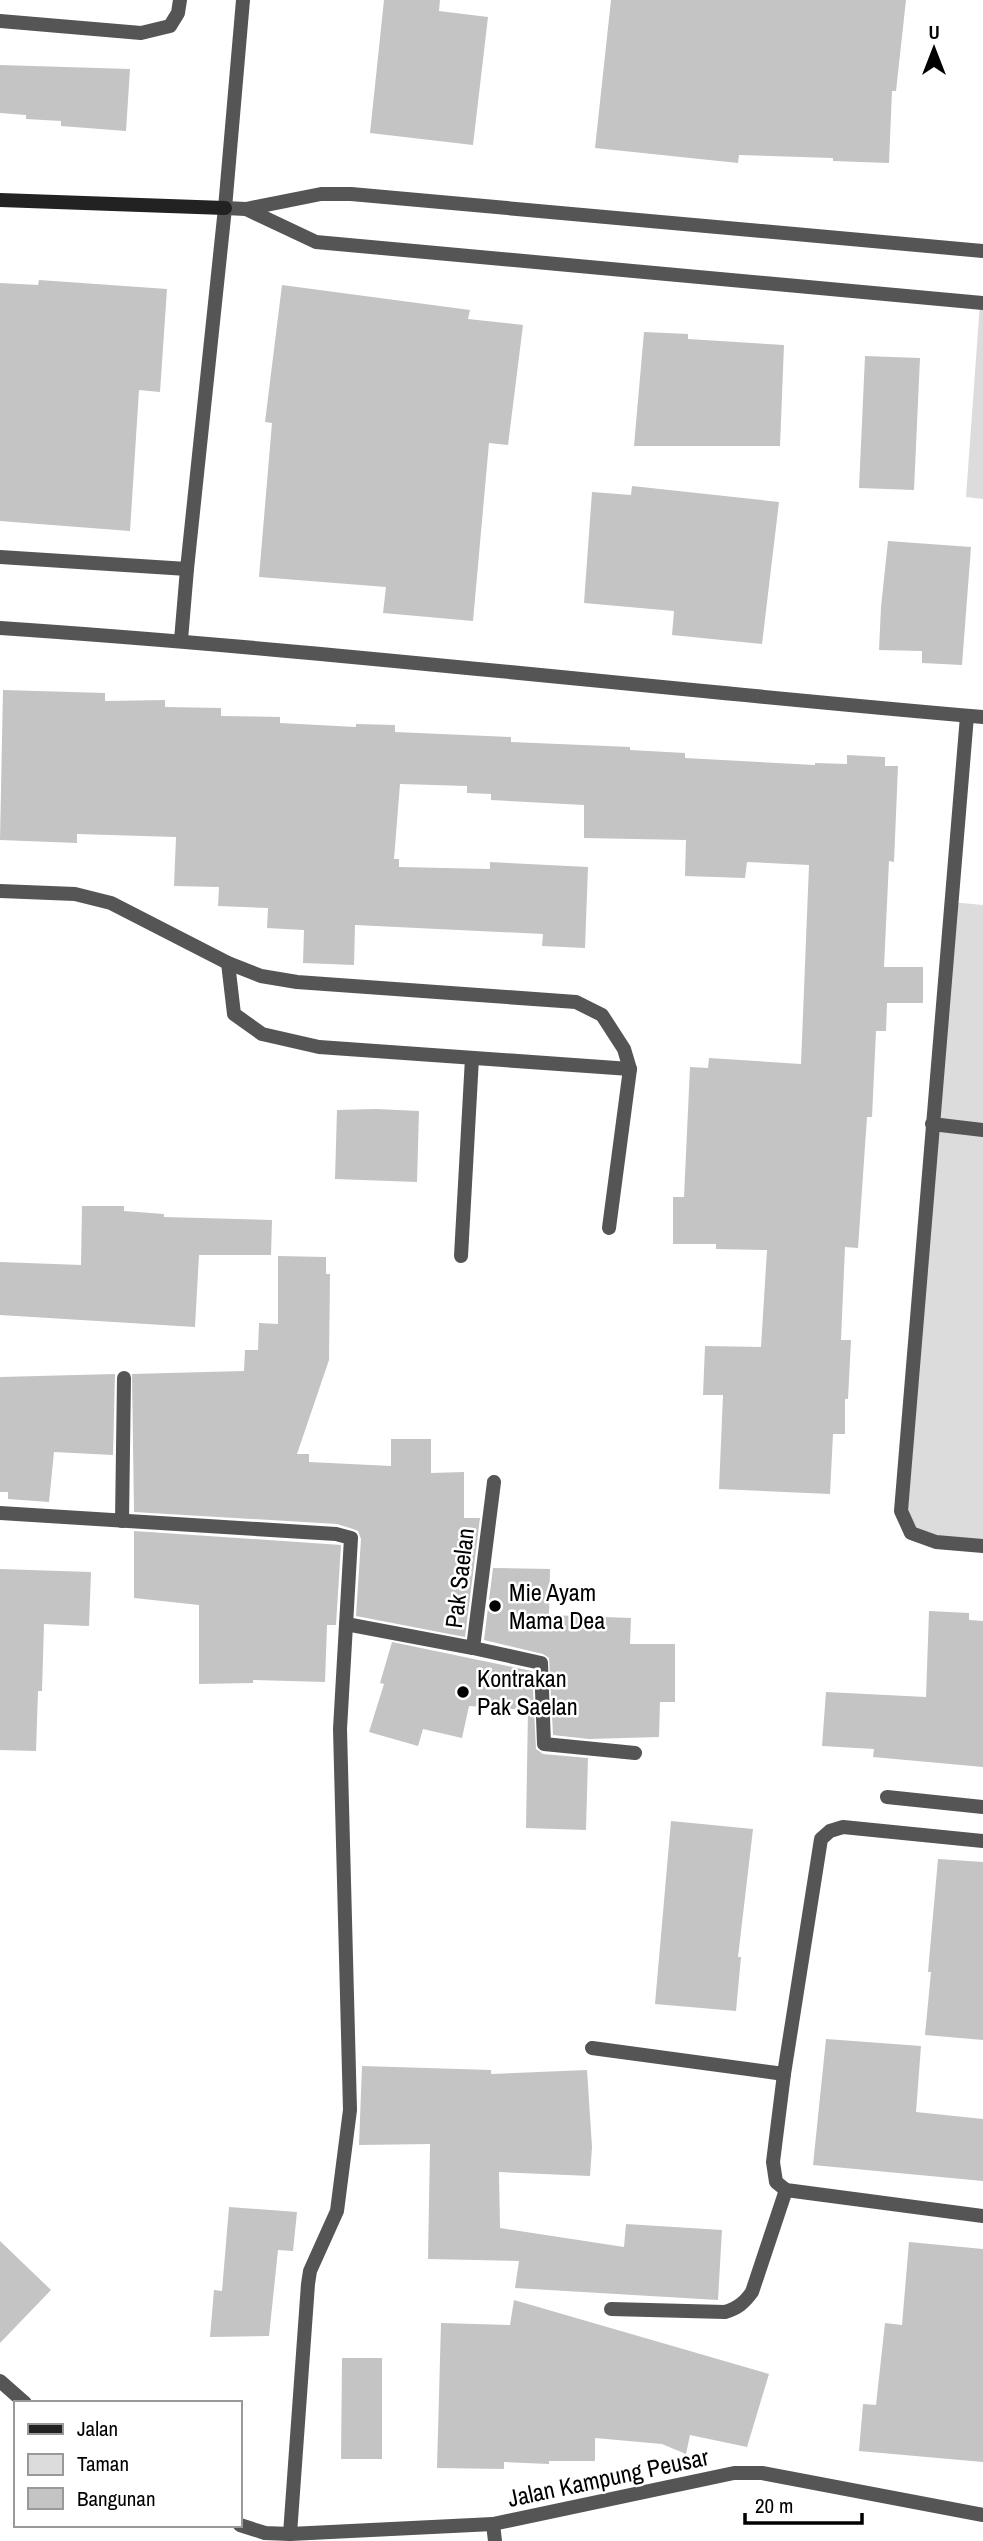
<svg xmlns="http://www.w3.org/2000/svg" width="983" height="2541" font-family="'Archivo Narrow',sans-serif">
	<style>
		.green { fill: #dcdcdc }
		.building { fill: #c4c4c4 }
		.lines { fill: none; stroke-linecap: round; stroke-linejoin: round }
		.street { stroke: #555; stroke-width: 14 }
		.secondary { stroke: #222; stroke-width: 14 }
		.poi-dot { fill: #000; stroke: #fff; stroke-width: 2.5 }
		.labels { text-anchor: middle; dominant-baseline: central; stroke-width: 5; stroke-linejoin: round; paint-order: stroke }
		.street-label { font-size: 24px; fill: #000; stroke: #fff }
		.poi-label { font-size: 24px; fill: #000; stroke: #fff; text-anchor: start }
	</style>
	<rect width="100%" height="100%" fill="#fff"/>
	<g class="green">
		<path d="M980,303H983V499L966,497Z"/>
		<path d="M951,902L983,905V1546L911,1533L901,1511Z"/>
	</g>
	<g class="building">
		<path d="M384,0H440L439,11L488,17L473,145L370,133Z"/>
		<path d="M611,0H906L896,91H892L889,163L833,161V158L739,155L738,163L595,148Z"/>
		<path d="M0,65L130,69L126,131L61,126V121L26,119V115L0,113Z"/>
		<path d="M39,280L167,289L160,392L139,390L130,531L0,521V283L38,285Z"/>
		<path d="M282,285L470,310L468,319L523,325L508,445L489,443L473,621L383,613L386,587L259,577L272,423L265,422Z"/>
		<path d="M644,332L688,334V339L784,345L780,446H634Z"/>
		<path d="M865,356L920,358L914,490L859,488Z"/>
		<path d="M632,486L779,502L762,644L672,635L674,611L584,603L592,492L631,495Z"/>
		<path d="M888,541L971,547L962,665L922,663V651L879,650L881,607Z"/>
		<path d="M3,690L105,693V701L165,700V707L221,708V716L280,717V723L356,727V724L395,725V732L511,737V742L630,747V750L685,753V758L815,765V763L847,764V755L885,757V766H898L894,862L889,861L884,967H923V1003H887L886,1031H876L872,1117H867L858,1248L845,1247L841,1340H851L848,1399H845V1434H833L830,1494L719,1489L723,1395H703L705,1346L761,1347L767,1250L716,1249V1244H673V1197H684L690,1067L708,1068L709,1058L801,1064L809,865L747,862L745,878L685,876L686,840L584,838V805L491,800V794L467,793V786L400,784L394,859H399V867L490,869V862L588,867L585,948L542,946L543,934L355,925L354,965L303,963L304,930L267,928L268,908L218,906L219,887L174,886L176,837L77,834V843L0,840Z"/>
		<path d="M376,1109L419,1111L417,1182L335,1179L337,1110Z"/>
		<path d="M82,1206H124V1211L164,1214V1217L272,1220L271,1255H199L195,1327L0,1315V1262L81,1265Z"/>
		<path d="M278,1256L326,1257V1274H330L329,1360L297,1454H309V1462L391,1466V1439H431V1473L464,1472V1518H480L465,1637L356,1616L361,1539L358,1531L353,1529L337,1524L134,1512L132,1374L244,1371L245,1350H258L259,1323L278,1324Z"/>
		<path d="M115,1374L113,1455L54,1452L49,1502L8,1499V1492H0V1377Z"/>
		<path d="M134,1531L341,1545L336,1625H327L325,1682L253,1680V1683L199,1684V1605L134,1598Z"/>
		<path d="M493,1568L550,1569L549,1615L631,1618L630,1644H675V1702H660L659,1737L589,1739L553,1735L549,1658L543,1654L484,1640Z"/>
		<path d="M0,1569L91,1572L89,1626L44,1624L42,1691H38L36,1751L0,1750Z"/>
		<path d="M929,1611L969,1613V1620L983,1621V1767L873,1757L874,1749L822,1746L826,1692L926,1697Z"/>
		<path d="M392,1642L532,1671L536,1749L543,1754L588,1758L586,1830L526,1828L528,1710L469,1706L462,1738L423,1729L418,1746L369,1732L384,1684L380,1683Z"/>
		<path d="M671,1821L753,1829L738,1957H741L736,2011L655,2004Z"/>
		<path d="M938,1859L983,1862V2040L925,2035L931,1972H928Z"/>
		<path d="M826,2039L921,2046L916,2112L983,2119V2181L813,2165Z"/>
		<path d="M362,2066L491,2070V2074L587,2070L592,2147L590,2176L499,2172L500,2228L624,2247L626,2224L722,2230L718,2300L515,2288L519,2261L428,2259L430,2144L359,2145Z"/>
		<path d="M229,2207L297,2212L293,2251L278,2250L269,2336L210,2337L214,2290L222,2291Z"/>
		<path d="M0,2241L51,2290L0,2343Z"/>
		<path d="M909,2242L983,2249V2462L859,2451L863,2404L876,2405L885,2323L902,2325Z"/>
		<path d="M514,2300L769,2374L747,2447L690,2435L686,2454L662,2444L595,2438V2461H549V2464L504,2462V2469L437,2468L441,2323L510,2325Z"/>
		<path d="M342,2358H382V2459H341Z"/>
	</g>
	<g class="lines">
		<g class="street">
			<path d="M0,21L141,33L170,26L178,13L180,0"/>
			<path d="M225,208L246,209L321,194H351L983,251"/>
			<path d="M246,209L316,242L983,303"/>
			<path d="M0,557L187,569"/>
			<path d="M0,628C328,650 655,689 983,717"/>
			<path d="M181,640L187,569L225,208L243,0"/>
			<path d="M967,716L901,1511L911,1533L936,1542L983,1546"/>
			<path d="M0,891L75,894L111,903L228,963L261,976L297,982L576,1002L602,1015L624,1049L630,1069L609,1228"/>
			<path d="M228,963L234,1014L262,1034L319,1047L630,1069"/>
			<path d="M932,1124L983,1130"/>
			<path d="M461,1256L472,1058"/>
			<path d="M494,1482L473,1648L541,1663L544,1744L635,1753"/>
			<path d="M0,1513L336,1534L351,1538L340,1729L350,2110L337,2211L310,2271L308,2284L290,2534"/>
			<path d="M122,1521L124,1378"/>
			<path d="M346,1624L473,1648"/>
			<path d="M887,1797L983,1807"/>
			<path d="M983,1841L843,1827L830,1831L821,1839L784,2074L773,2162L776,2182L786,2190L983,2216"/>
			<path d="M592,2048L784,2074"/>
			<path d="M611,2309L725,2312C738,2308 744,2303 752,2292L786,2190"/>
			<path d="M0,2381L25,2403"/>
			<path d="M493,2524L495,2541"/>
			<path d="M240,2525L265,2533L290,2534L493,2524L734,2473H762L983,2515"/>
		</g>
		<path class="secondary" d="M0,200L225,208"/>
	</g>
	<g class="poi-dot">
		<circle cx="495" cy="1606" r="7"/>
		<circle cx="463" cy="1692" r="7"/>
	</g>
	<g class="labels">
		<g class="street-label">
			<text transform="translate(459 1578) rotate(-83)">Pak Saelan</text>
			<text transform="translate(608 2477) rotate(-12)">Jalan Kampung Peusar</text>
		</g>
		<g class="poi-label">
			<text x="509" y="1592">Mie Ayam<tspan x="509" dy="28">Mama Dea</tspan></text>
			<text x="477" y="1678">Kontrakan<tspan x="477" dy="28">Pak Saelan</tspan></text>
		</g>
	</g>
	<rect x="14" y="2401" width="228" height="126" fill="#ffffff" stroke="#999999" stroke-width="2"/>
	<rect x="28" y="2424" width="35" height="10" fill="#222222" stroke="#999999" stroke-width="2"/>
	<text x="77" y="2436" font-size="21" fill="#000000">Jalan</text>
	<rect x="28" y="2454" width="35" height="21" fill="#dcdcdc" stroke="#999999" stroke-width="2"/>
	<text x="77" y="2471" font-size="21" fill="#000000">Taman</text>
	<rect x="28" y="2488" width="35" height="21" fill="#c4c4c4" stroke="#999999" stroke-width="2"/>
	<text x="77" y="2506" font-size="21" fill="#000000">Bangunan</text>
	<g transform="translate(934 49)" stroke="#ffffff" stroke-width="5" paint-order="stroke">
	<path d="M0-5L12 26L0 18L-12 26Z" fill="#000000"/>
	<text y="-10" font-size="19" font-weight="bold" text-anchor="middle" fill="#000000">U</text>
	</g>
	<path d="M745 2513v10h117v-10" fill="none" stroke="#000000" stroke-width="3.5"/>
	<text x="755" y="2513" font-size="21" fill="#000000" stroke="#ffffff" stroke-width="5" paint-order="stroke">20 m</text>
</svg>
